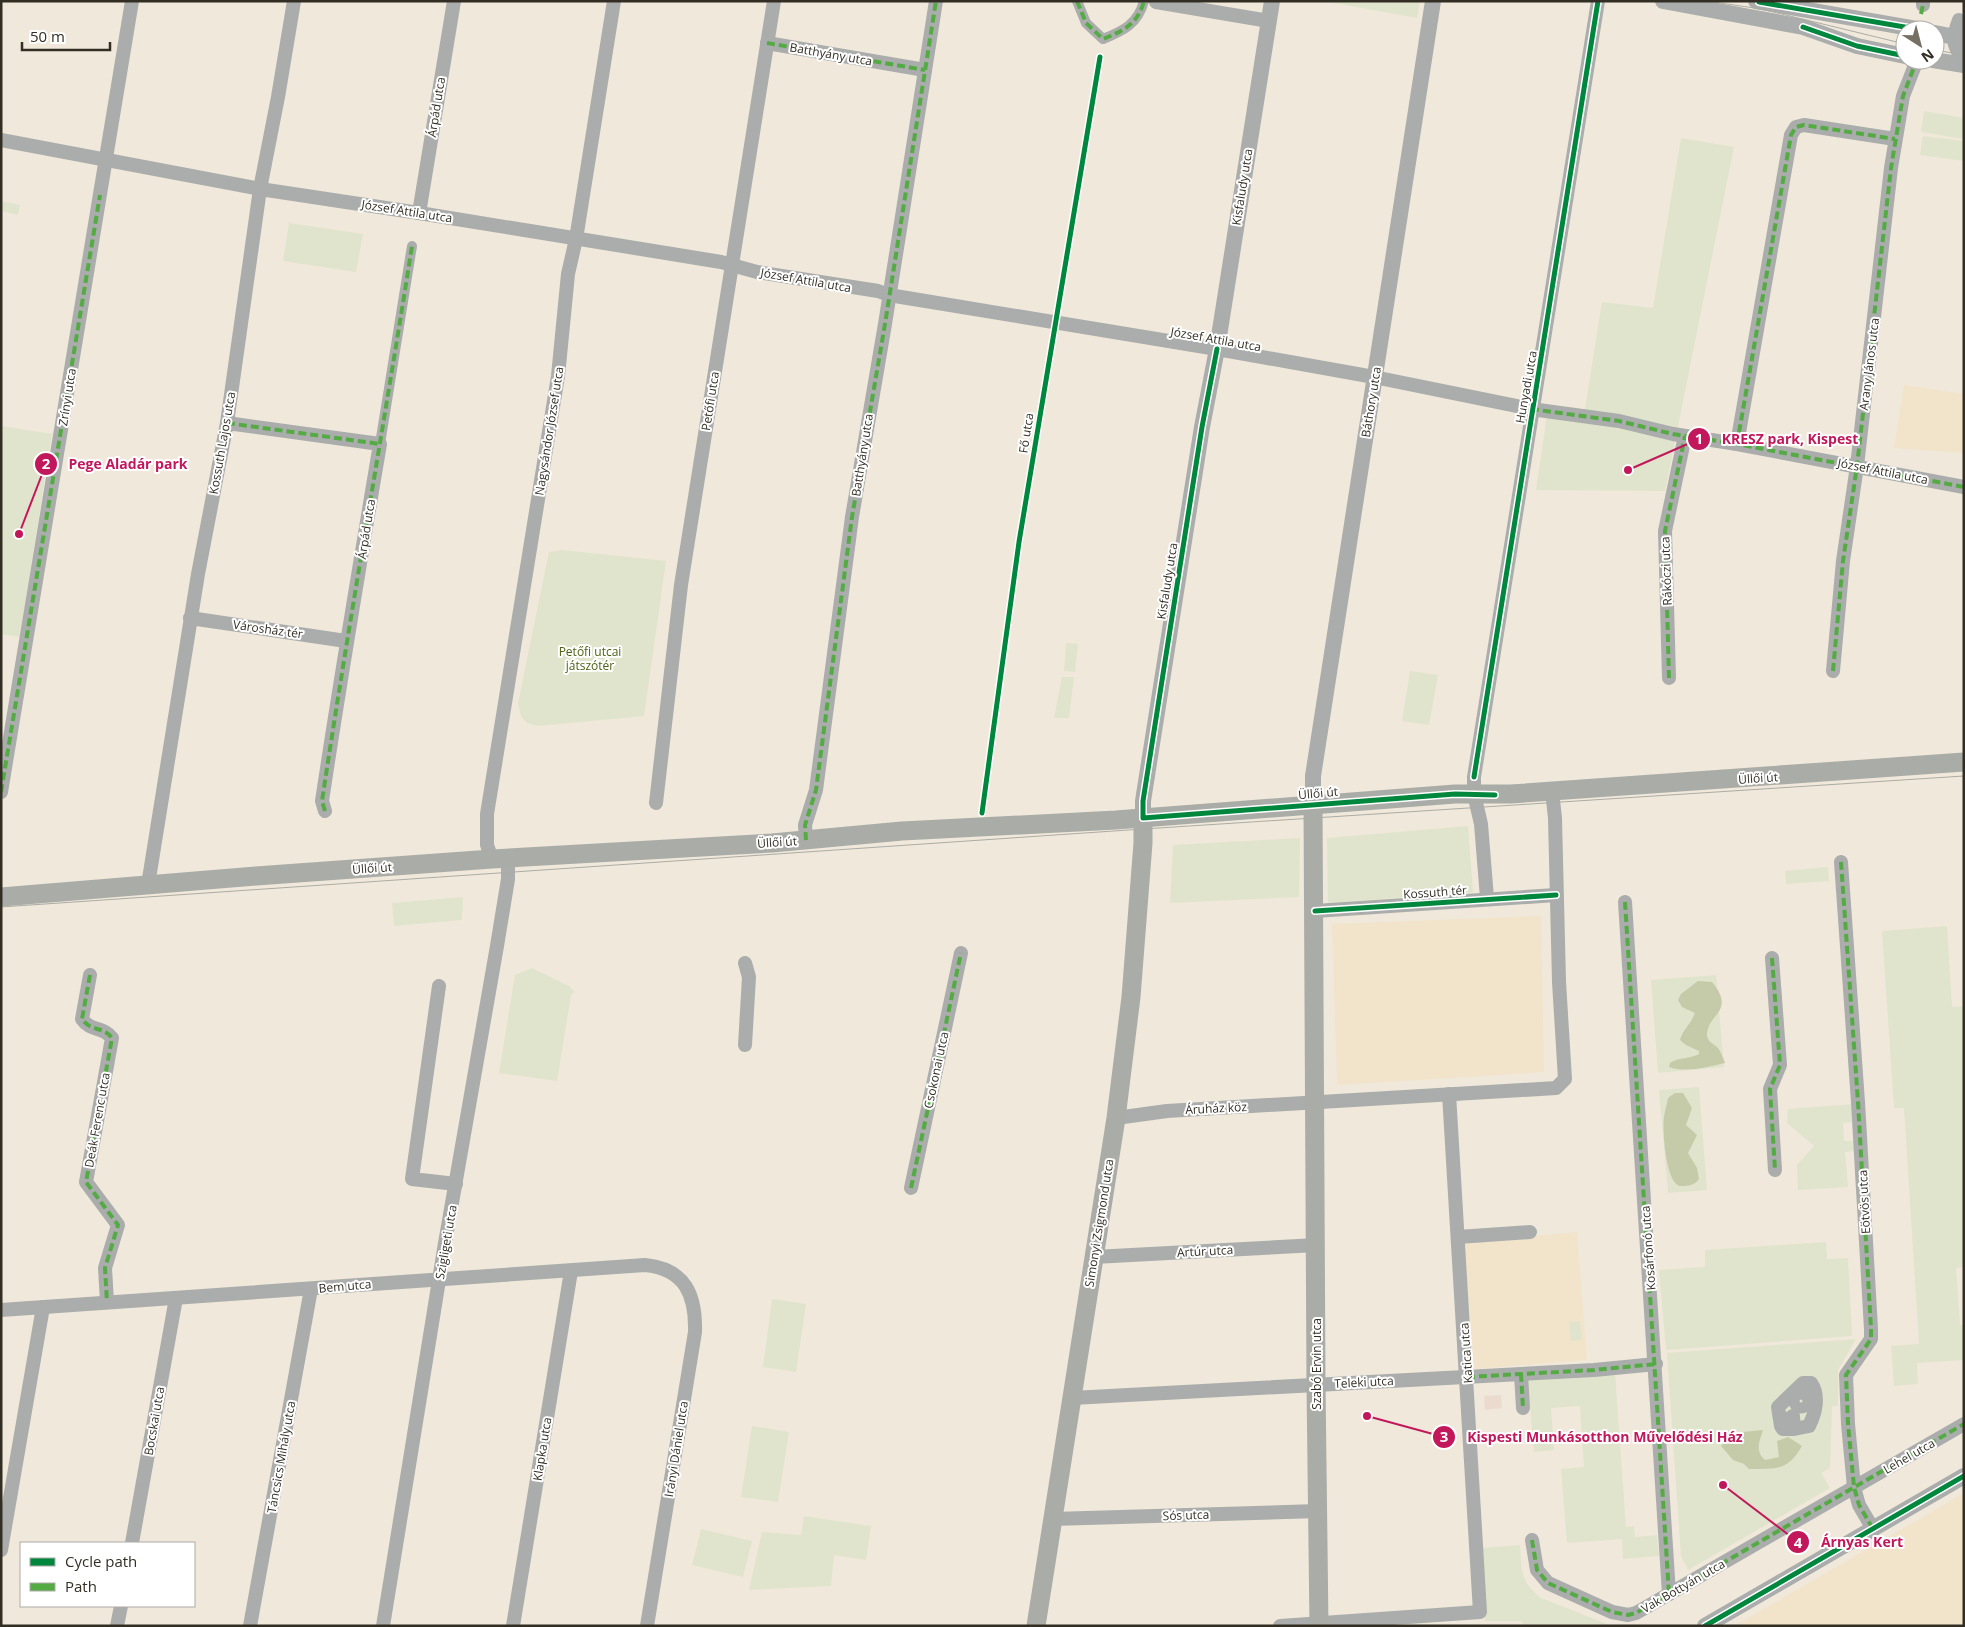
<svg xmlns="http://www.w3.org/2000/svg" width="1965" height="1627" font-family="'Open Sans',sans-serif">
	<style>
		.built { fill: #f1e4cb }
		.industrial { fill: #ebdbcf }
		.green { fill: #e1e4cc }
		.forest { fill: #c5cba9 }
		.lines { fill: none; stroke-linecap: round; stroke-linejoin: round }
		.pedestrian { stroke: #aaadab; stroke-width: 10 }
		.minor { stroke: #aaadab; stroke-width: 14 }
		.tertiary { stroke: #aaadab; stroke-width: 16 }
		.secondary { stroke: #aaaca8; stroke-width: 19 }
		.tram { stroke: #acaca5; stroke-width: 1 }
		.quiet { stroke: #54ab44; stroke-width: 4; stroke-dasharray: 8 4; stroke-linecap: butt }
		.cycleway-casing { stroke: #fff; stroke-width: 8 }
		.cycleway { stroke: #00873e; stroke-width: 5 }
		.labels { text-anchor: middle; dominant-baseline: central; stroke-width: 4; stroke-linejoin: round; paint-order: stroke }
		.street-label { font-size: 12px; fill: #332e24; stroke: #fff }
		.park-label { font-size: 12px; fill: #4d6013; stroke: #fff }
		.leader { fill: none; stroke: #c2185b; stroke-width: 2 }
		.callout-dot { fill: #c2185b; stroke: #fff; stroke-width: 2 }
		.mark-label { font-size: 15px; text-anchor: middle; font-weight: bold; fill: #fff }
		.callout-label { font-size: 14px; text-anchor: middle; font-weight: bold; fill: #c2185b; stroke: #fff; stroke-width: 4; stroke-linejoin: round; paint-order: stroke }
	</style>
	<rect width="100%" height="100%" fill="#f0e8da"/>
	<g class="built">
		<path d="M1904,385L1964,394V453L1894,448Z"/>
		<path d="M1541,916L1544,1072L1337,1085L1332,924Z"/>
		<path d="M1577,1232L1587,1360L1474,1369L1464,1242Z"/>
		<path d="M1964,1493V1626H1734Z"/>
	</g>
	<path class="industrial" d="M1501,1395L1502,1408L1485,1410L1484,1396Z"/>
	<g class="green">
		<path d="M1323,1H1420L1417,18Z"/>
		<path d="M1924,111L1964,118V139L1921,132Z"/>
		<path d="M1923,136L1964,141V161L1920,155Z"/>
		<path d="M1681,138L1734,147L1665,491L1536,490L1547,415L1583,421L1602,302L1653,308Z"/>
		<path d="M1,201L20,205L18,215L1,211Z"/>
		<path d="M289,223L363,234L356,272L283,261Z"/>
		<path d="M1,426L52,434L20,637L1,634Z"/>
		<path d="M562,550L666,561L644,716L538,726L527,723L521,716L518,703L549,552Z"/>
		<path d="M1066,643L1078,644L1075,672L1064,671Z"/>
		<path d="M1410,671L1438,675L1429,725L1402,721Z"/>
		<path d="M1062,677H1074L1069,718H1054Z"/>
		<path d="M1468,826L1473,892L1328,903L1327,838Z"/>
		<path d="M1300,838L1299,897L1170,903L1173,845Z"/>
		<path d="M1828,867L1829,881L1786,884L1785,871Z"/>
		<path d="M463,897L462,920L394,926L392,903Z"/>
		<path d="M1947,926L1952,1007L1963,1006L1964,1025V1267L1956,1268L1960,1325H1964V1360L1917,1363L1918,1384L1894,1386L1891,1346L1919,1344L1904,1108H1894L1882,931Z"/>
		<path d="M532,968L569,986L575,992L571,995L557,1081L499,1073L515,975Z"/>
		<path d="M1716,975L1724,1067L1658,1073L1651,980Z"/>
		<path d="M1699,1087L1707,1190L1668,1193L1659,1090Z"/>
		<path d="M1854,1104L1855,1119L1852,1122L1843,1123L1844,1141H1855L1854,1151L1845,1152L1848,1187L1798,1190L1797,1165L1814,1146L1787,1123L1788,1109Z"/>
		<path d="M1826,1242L1827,1259L1848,1258L1852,1336L1666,1350L1659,1270L1705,1267V1250Z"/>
		<path d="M772,1299L806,1304L796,1372L763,1367Z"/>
		<path d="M1580,1321L1582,1340L1571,1341L1569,1322Z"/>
		<path d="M1856,1339L1838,1370V1406H1832L1830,1468L1821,1473L1830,1488L1688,1570L1681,1556L1667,1353Z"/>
		<path d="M1615,1373L1626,1527L1634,1526L1635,1537L1657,1535L1659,1556L1623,1559L1622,1539L1567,1543L1561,1469L1584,1467L1580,1406L1551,1408L1554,1450L1534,1452L1528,1380Z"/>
		<path d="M752,1426L789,1432L778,1502L741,1497Z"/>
		<path d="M804,1516L871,1526L866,1560L834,1555L831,1586L749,1590L762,1532L801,1535Z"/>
		<path d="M701,1529L752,1541L743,1577L692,1565Z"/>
		<path d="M1520,1545C1522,1570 1519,1580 1541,1598L1612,1626H1524L1521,1621H1485L1481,1548Z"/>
	</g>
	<g class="forest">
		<path d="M1698,981L1712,982C1737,1012 1706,1014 1707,1036C1708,1042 1714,1044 1718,1048C1721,1052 1723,1058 1725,1063C1708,1067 1686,1073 1669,1067L1670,1063C1679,1057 1690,1059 1699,1054V1051L1686,1045L1680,1040C1683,1029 1691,1024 1695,1013L1682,1007L1678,1000L1681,994Z"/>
		<path d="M1675,1093H1683L1692,1108L1686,1125L1697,1135L1688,1153L1697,1168L1699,1179C1695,1185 1689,1186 1682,1186C1666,1188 1662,1129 1664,1117C1665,1110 1667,1104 1668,1098Z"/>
		<path d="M1763,1430C1759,1442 1755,1451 1765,1460L1779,1457L1777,1441L1788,1437L1802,1446C1787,1472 1776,1468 1749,1469L1744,1464L1733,1460L1721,1446L1732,1433Z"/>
	</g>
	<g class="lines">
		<g class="pedestrian">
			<path d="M1077,1L1086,23L1103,39C1123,31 1138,24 1144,1"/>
			<path d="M380,444L412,246"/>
		</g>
		<g class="minor">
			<path d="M1156,2L1269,21"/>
			<path d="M1923,5V1"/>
			<path d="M1959,20C1951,41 1953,44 1964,63"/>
			<path d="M767,43L925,70"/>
			<path d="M1,140L260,189L419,213L721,262L757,272L878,291L889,295L1217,349L1374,377L1531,409L1619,421L1673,434L1737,444L1964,487"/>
			<path d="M419,213L454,1"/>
			<path d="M227,423L380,444C360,563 340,681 322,801L325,811"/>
			<path d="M1737,444L1791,135L1796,127L1804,125L1895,139"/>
			<path d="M190,618L346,641"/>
			<path d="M1833,671L1843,561L1857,466L1891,168L1903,96L1917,60"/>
			<path d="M1669,678L1665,531L1685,436"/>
			<path d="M1,792L132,1"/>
			<path d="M656,803L681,585L774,1"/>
			<path d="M806,840L805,825L816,790L852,517L885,324L936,1"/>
			<path d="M492,859L487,845V814L558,376L568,274L576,239L614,1"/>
			<path d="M1841,862L1858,1102L1871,1329V1339L1846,1375L1848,1424L1854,1487L1859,1505L1873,1529"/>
			<path d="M148,885L198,574L227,423L260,189L278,97L294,1"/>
			<path d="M1487,898L1481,824L1474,794V777L1598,1"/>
			<path d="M1625,902L1669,1594"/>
			<path d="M1315,911L1556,895"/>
			<path d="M1772,958L1780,1065L1770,1089L1775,1170"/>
			<path d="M90,975L82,1019C91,1032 103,1026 112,1038L86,1182L118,1225L105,1268L107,1302"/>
			<path d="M439,986L412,1179L456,1184"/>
			<path d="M745,1045L749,977L745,963"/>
			<path d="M1116,1118L1167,1111L1556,1088L1565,1079L1559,982L1555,818L1552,791"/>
			<path d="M911,1188L961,953"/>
			<path d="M1458,1237L1530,1232"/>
			<path d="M1094,1257L1317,1245"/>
			<path d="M1,1310L645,1265C686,1269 696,1296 695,1332L647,1626"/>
			<path d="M1521,1374L1523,1408"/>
			<circle cx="1801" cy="1401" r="5.5"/>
			<path d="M1072,1398L1594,1370L1656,1364"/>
			<path d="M1781,1422L1786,1421L1793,1416L1794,1429H1783L1781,1426L1778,1407L1803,1383H1811C1820,1396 1815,1414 1809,1426L1794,1429"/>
			<path d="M1053,1519L1318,1511"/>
			<path d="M1532,1540L1537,1570L1548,1583L1612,1612L1628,1615L1636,1613L1964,1424"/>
			<path d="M132,1543L176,1298"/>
			<path d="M1,1550L43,1307"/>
			<path d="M117,1626L121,1606"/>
			<path d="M250,1626L311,1289"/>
			<path d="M383,1626L445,1243L497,946L508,879V858"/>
			<path d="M513,1626L571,1271"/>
			<path d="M1280,1626L1480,1612L1449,1094"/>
		</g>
		<g class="tertiary">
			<path d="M1663,1L1803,27L1857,46L1905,56"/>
			<path d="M1756,1L1922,30"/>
			<path d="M1935,33L1964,39"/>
			<path d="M1933,60L1964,65"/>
			<path d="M1313,804V776L1433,1"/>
			<path d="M1143,818V801L1202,427L1217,349L1272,1"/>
			<path d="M1705,1626L1964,1476"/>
		</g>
		<g class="secondary">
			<path d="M1313,804L1316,1384L1319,1626"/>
			<path d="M1,897L256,876L492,859L772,843L902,831L1116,820L1455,794H1511L1964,762"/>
			<path d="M1036,1626L1116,1118L1131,997L1143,843V818"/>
		</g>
		<g class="tram">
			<path d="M1707,1L1761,9L1905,44"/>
			<path d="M1935,50L1964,55"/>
			<path d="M1,907L1143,829L1964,776"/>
		</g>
		<g class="quiet">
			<path d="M1077,1L1086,23L1103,39C1123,31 1138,24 1144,1"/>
			<path d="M1921,14L1923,5"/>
			<path d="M767,43L925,70"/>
			<path d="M1531,409L1619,421L1673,434L1737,444L1964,487"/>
			<path d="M227,423L380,444"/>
			<path d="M1737,444L1791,135L1796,127L1804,125L1895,139"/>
			<path d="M1833,671L1843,561L1857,466L1891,168L1903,96L1916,62"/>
			<path d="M1669,678L1665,531L1685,436"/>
			<path d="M1,792L100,195"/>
			<path d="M325,811L322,801C350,615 383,431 412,246"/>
			<path d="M806,840L805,825L816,790L852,517L885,324L936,1"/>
			<path d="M1841,862L1858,1102L1871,1329V1339L1846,1375L1848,1424L1854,1487L1859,1505L1873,1529"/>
			<path d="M1625,902L1669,1594"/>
			<path d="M1772,958L1780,1065L1770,1089L1775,1170"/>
			<path d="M90,975L82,1019C91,1032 103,1026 112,1038L86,1182L118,1225L105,1268L107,1302"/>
			<path d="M911,1188L961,953"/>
			<path d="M1521,1374L1523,1408"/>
			<path d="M1467,1377L1594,1370L1656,1364"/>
			<path d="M1532,1540L1537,1570L1548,1583L1612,1612L1628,1615L1636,1613L1964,1424"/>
		</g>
		<g class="cycleway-casing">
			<g id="cycleway">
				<path d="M1759,2L1922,30"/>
				<path d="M1803,27L1857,46L1905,56"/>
				<path d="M1217,349L1202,427L1143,801V818L1455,794L1495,795"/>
				<path d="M1474,777L1598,1"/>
				<path d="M982,813L1019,542L1100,57"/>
				<path d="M1315,911L1556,895"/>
				<path d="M1705,1626L1964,1476"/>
			</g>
		</g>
		<use href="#cycleway" class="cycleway"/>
	</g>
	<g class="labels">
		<g class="street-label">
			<text transform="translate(831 54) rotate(10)">Batthyány utca</text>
			<text transform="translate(436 107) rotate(-81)">Árpád utca</text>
			<text transform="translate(1242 187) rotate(-81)">Kisfaludy utca</text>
			<text transform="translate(407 211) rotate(9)">József Attila utca</text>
			<text transform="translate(806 280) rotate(10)">József Attila utca</text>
			<text transform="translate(1216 339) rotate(10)">József Attila utca</text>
			<text transform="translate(1869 364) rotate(-83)">Arany János utca</text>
			<text transform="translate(1526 387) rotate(-80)">Hunyadi utca</text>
			<text transform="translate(67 397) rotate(-81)">Zrínyi utca</text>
			<text transform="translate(710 401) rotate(-81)">Petőfi utca</text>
			<text transform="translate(1371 402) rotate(-81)">Báthory utca</text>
			<text transform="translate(549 431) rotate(-81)">Nagysándor József utca</text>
			<text transform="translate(1026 433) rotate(-81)">Fő utca</text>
			<text transform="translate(222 443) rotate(-80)">Kossuth Lajos utca</text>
			<text transform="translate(862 455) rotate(-81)">Batthyány utca</text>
			<text transform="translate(1883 471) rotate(11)">József Attila utca</text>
			<text transform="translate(366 529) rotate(-81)">Árpád utca</text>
			<text transform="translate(1666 571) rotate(-92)">Rákóczi utca</text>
			<text transform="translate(1167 581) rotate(-81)">Kisfaludy utca</text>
			<text transform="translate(268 629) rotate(8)">Városház tér</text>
			<text transform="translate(1758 778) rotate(-4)">Üllői út</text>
			<text transform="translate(1318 793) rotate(-5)">Üllői út</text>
			<text transform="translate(777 842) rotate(-4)">Üllői út</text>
			<text transform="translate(372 868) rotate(-4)">Üllői út</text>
			<text transform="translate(1435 892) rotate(-4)">Kossuth tér</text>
			<text transform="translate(936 1070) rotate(-78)">Csokonai utca</text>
			<text transform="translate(1216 1108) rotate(-3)">Áruház köz</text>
			<text transform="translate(97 1120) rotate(-80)">Deák Ferenc utca</text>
			<text transform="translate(1864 1202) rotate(-93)">Eötvös utca</text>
			<text transform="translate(1099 1223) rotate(-81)">Simonyi Zsigmond utca</text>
			<text transform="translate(446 1242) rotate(-80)">Szigligeti utca</text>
			<text transform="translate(1648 1248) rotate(-94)">Kosárfonó utca</text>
			<text transform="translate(1205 1251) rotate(-3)">Artúr utca</text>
			<text transform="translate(345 1286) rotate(-5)">Bem utca</text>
			<text transform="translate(1466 1353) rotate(-94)">Katica utca</text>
			<text transform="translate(1316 1364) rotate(-90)">Szabó Ervin utca</text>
			<text transform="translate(1364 1382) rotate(-3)">Teleki utca</text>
			<text transform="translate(154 1421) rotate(-80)">Bocskai utca</text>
			<text transform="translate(542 1449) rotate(-81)">Klapka utca</text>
			<text transform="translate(676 1449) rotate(-81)">Irányi Dániel utca</text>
			<text transform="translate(1909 1456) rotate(-30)">Lehel utca</text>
			<text transform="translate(281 1457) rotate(-80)">Táncsics Mihály utca</text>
			<text transform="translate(1186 1515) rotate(-2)">Sós utca</text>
			<text transform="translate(1683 1586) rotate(-30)">Vak Bottyán utca</text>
		</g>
		<g class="park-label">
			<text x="590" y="651">Petőfi utcai<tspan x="590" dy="14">játszótér</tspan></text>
		</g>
	</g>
	<path class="leader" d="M1628 470L1699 439M19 534L46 464M1367 1416L1444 1437M1723 1485L1798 1542"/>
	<g class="callout-dot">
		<circle cx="1628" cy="470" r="5"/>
		<circle cx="19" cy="534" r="5"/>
		<circle cx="1367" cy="1416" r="5"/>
		<circle cx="1723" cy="1485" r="5"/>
		<circle cx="1699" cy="439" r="12"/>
		<circle cx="46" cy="464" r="12"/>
		<circle cx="1444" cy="1437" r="12"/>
		<circle cx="1798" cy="1542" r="12"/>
	</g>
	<g class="mark-label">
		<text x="1699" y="444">1</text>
		<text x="46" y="469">2</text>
		<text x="1444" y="1442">3</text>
		<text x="1798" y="1548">4</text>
	</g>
	<g class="callout-label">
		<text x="1790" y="444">KRESZ park, Kispest</text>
		<text x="128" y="469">Pege Aladár park</text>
		<text x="1605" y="1442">Kispesti Munkásotthon Művelődési Ház</text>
		<text x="1862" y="1547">Árnyas Kert</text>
	</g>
	<rect width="1965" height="1627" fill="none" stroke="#332e24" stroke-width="5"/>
	<rect x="20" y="1542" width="175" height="65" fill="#ffffff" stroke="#adaba7"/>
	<rect x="30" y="1558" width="25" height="8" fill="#00873e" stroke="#adaba7"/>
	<text x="65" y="1567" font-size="15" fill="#332e24">Cycle path</text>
	<rect x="30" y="1583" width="25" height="8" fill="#54ab44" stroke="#adaba7"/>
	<text x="65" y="1592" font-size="15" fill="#332e24">Path</text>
	<g transform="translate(1920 45) rotate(144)"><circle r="24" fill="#ffffff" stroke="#adaba7"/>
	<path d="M0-4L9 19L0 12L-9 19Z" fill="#756f64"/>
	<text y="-8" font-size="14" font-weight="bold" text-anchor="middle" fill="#332e24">N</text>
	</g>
	<path d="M22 42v8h88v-8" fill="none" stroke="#332e24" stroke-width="2.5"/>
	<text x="30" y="42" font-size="15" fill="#332e24" stroke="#ffffff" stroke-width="4" paint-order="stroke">50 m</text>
</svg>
